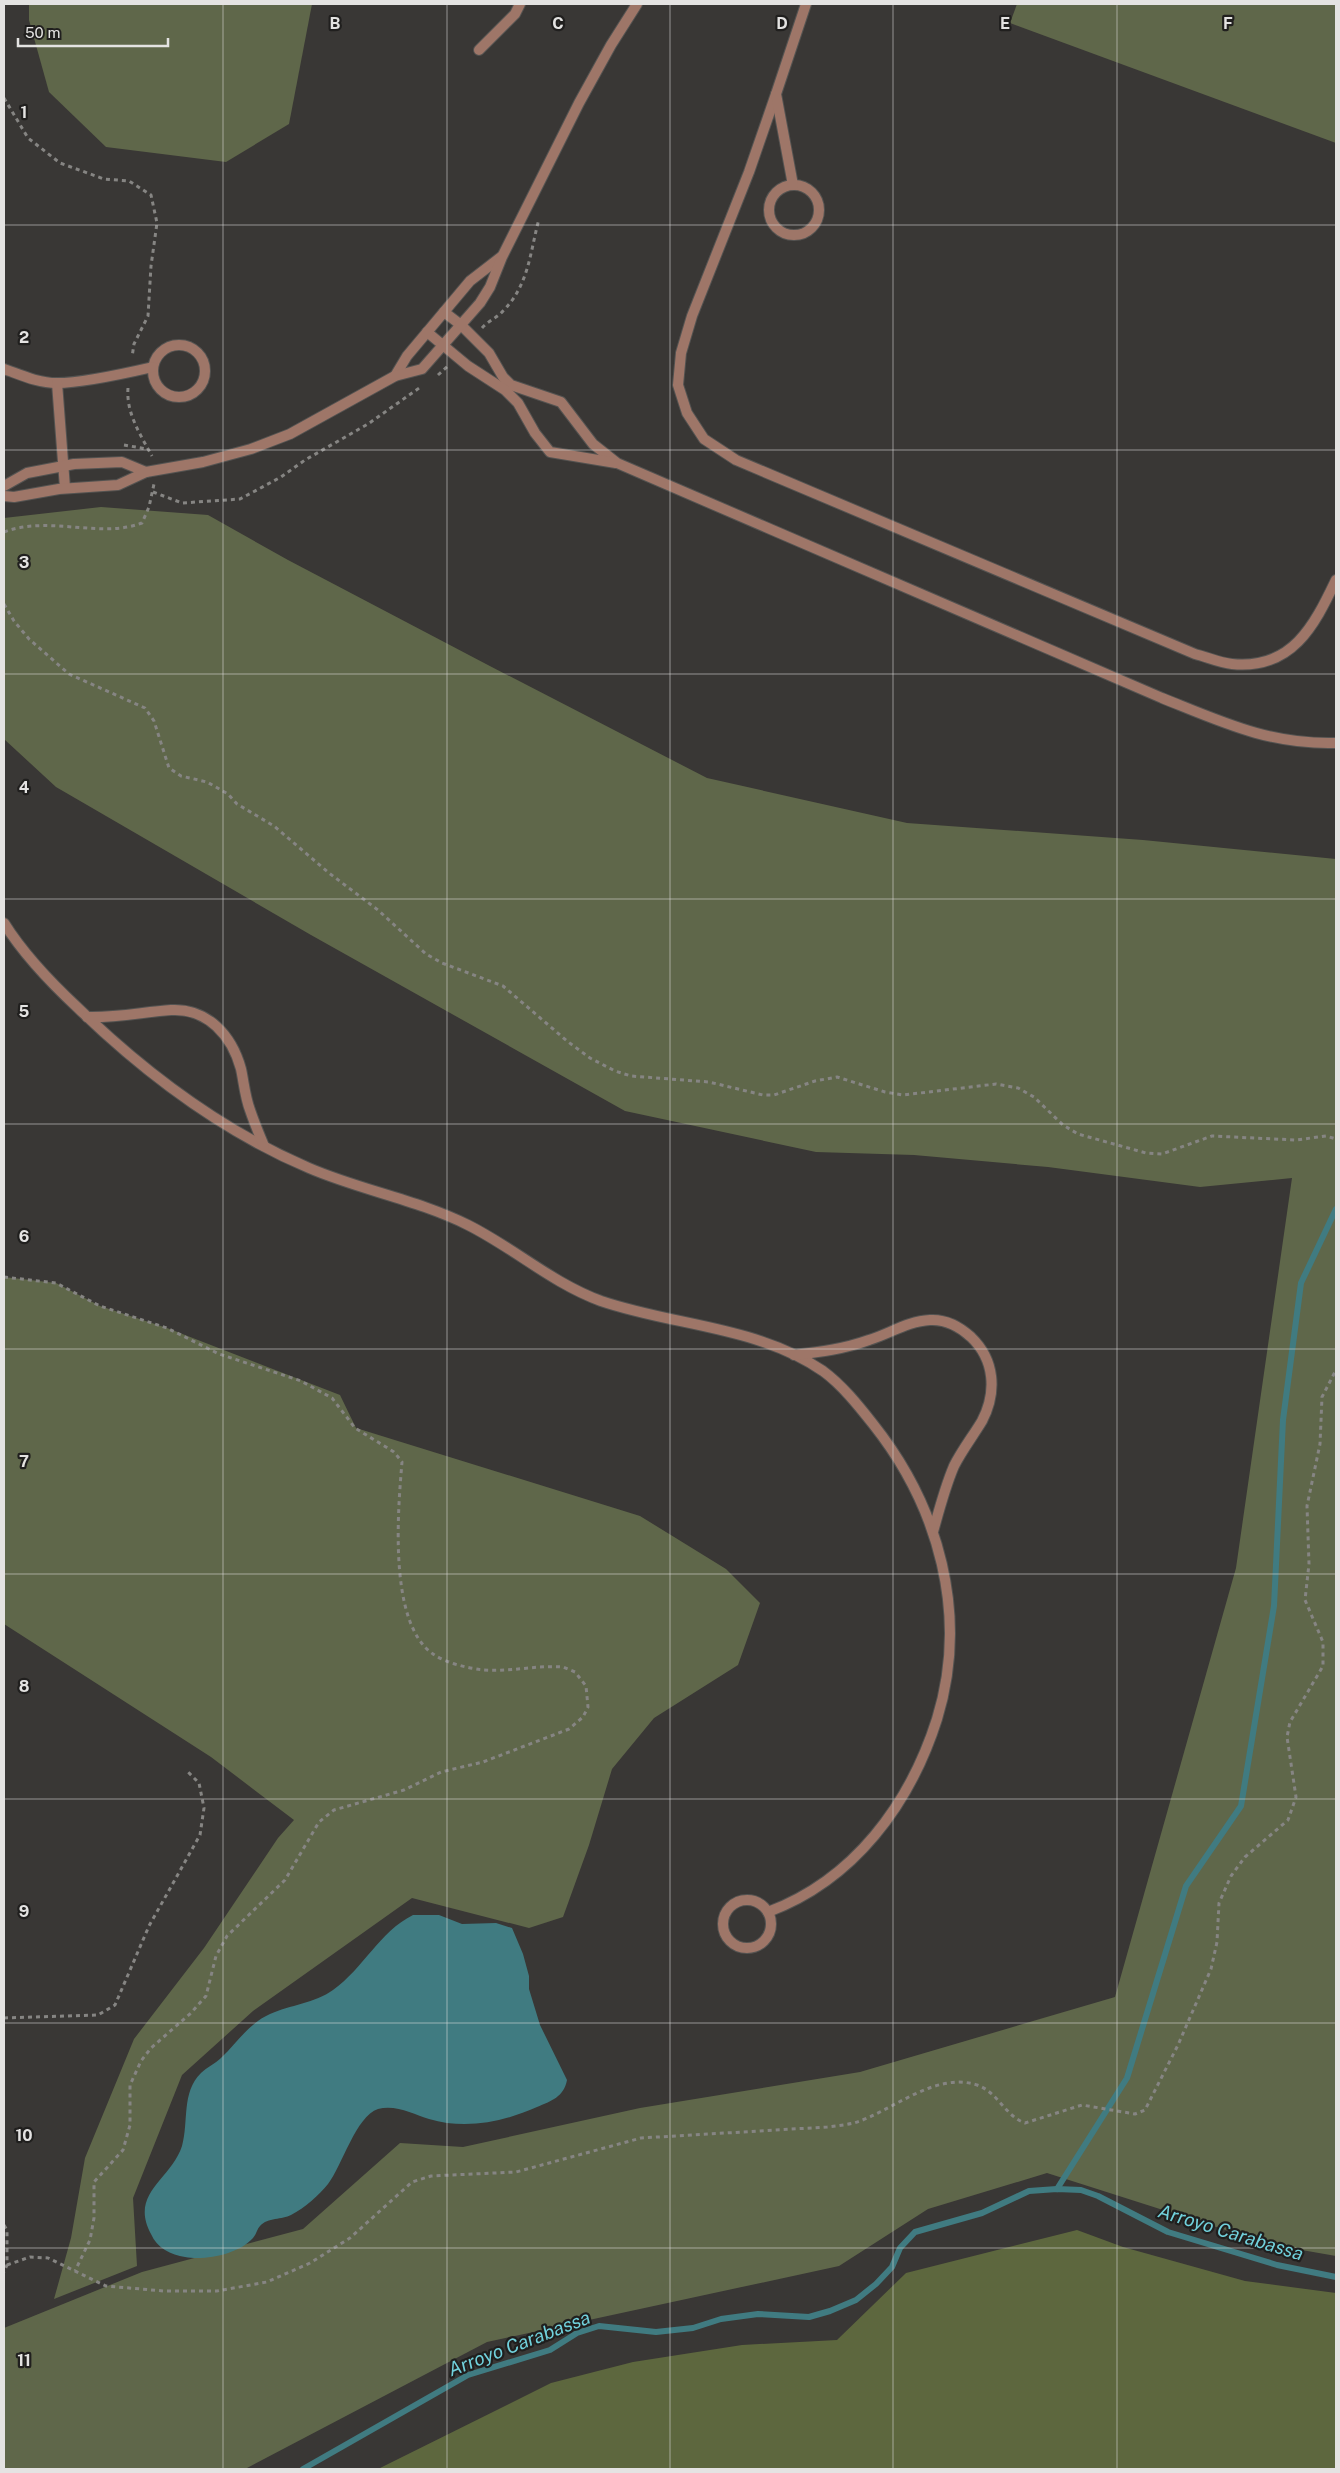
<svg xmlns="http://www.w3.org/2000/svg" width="1340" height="2473" font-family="'Public Sans',sans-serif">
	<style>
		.green { fill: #5f674a }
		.forest { fill: #5d673e }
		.water { fill: #407b81 }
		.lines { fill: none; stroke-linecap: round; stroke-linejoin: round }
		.stream { stroke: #407b81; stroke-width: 6 }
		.minor-casing { stroke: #545351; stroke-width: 12 }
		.path { stroke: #868583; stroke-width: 3; stroke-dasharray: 4 4; stroke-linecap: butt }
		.minor { stroke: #9e7668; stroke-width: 10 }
		.grid { fill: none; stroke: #e4e3e2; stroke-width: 1; stroke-opacity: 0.55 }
		.labels { text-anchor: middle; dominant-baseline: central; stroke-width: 4.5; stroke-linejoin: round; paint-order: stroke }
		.water-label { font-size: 19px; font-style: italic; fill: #71d1dc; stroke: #201f1e }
		.grid-label { font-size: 16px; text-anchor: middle; font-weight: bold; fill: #e4e3e2; stroke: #201f1e; stroke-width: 4.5; stroke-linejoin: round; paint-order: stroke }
	</style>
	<rect width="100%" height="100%" fill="#393735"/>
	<g class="green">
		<path d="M29,4H312L289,124L226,162L106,147L49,92L29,20Z"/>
		<path d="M1017,4H1336V143L1010,23Z"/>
		<path d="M101,507L208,515L288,560L486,664L707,778L907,823L1143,840L1336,859V2256L1273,2245L1047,2173L928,2209L839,2266L487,2342L247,2468L4,2469V2328L142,2272L303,2229L400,2143L463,2147L640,2108L860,2072L1115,1997L1236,1568L1292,1178L1200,1187L1048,1167L914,1155L816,1152L625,1111L311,935L56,787L4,739V518Z"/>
		<path d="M4,1277L56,1283L100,1306L167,1328L340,1395L356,1428L640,1516L726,1569L760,1603L738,1665L654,1718L612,1769L589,1845L563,1917L529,1928L412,1898L253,2011L182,2075L133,2198L137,2266L54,2299L71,2238L85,2158L134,2039L204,1948L278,1838L294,1820L211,1757L4,1624Z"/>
	</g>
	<path class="forest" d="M1077,2230L1123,2247L1245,2281L1336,2293V2469H378L551,2383L633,2362L742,2345L837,2340L906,2273Z"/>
	<path class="water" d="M413,1915H439L462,1924L496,1923L512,1928L523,1954L529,1976V1989L540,2025L567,2080C564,2097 551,2101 537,2107C503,2122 466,2130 429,2119C414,2114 395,2104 378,2109C356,2116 342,2166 328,2184C319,2195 305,2208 291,2215C282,2220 268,2217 260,2226C257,2229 256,2235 253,2238C239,2254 205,2261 185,2257C171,2255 157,2248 151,2234C129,2193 171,2180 182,2146C189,2121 181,2093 201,2073C207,2067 215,2064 221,2058C238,2042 248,2024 270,2014C290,2005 315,2003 333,1990C364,1968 379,1932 413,1915Z"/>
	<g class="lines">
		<g class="stream">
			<path d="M1057,2189L1127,2078L1186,1886L1241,1806L1274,1606L1283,1420L1301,1283L1336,1209"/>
			<path d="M303,2469L468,2375L550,2350L577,2333L599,2326L656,2332L693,2328L721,2319L758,2314L809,2317L830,2311L856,2300L876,2284L892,2267L900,2248L915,2232L982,2213L1029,2191L1057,2189L1081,2190L1098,2196L1168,2232L1277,2265L1336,2277"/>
		</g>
		<g class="minor-casing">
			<g id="minor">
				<path d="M479,50L515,14L520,4"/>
				<path d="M776,94L749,172L692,316L681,353L678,385L687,413L704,439L736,460L1195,654C1207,657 1220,663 1232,664C1292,670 1314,626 1336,580"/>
				<circle cx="794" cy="210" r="25"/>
				<path d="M793,185L776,94L806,4"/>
				<path d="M444,312L461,325L489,353L503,377L511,385L561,402L593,444L617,463L1162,698C1222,722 1270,745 1336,743"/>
				<path d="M427,332L468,366L505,390L518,403L535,433L550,452L616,463"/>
				<circle cx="179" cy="371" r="26"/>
				<path d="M4,369C21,375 38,383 57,383C83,383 127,373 153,367"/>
				<path d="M395,376L407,356L470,281L501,257"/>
				<path d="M57,383L65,488"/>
				<path d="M4,486L27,473L74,464L122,462L146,472"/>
				<path d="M4,496L14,497L59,489L118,485L146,472L203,462L251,449L290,434L395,376L422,369L480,303L490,287L502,257L579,103L611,45L637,4"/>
				<path d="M4,923C24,955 50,982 78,1008C145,1073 222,1131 309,1168C360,1190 418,1200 468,1225C514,1248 552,1283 601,1301C674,1326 757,1326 823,1371C842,1385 858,1405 873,1424C939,1507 969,1615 937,1719C910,1804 854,1880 768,1912"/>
				<path d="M87,1017C116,1018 143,1012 171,1010C208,1008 232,1036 241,1069C244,1083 245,1097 250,1110C254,1122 259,1134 264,1146"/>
				<path d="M794,1355C820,1352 844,1349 869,1340C889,1334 908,1321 930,1320C946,1319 959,1326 971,1337C995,1360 997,1392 982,1421C973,1436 962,1450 954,1466C945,1487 939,1510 933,1532"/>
				<circle cx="747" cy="1924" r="24"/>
			</g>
		</g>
		<g class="path">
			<path d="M4,98L28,138L60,163L104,179L129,181L151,195L157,223L151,266L148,316L134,344L132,357"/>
			<path d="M482,328C488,321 497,318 503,311C529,285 530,252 539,219"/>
			<path d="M438,375L448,366"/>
			<path d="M128,388C126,413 140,434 152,456"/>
			<path d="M124,445L147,449"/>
			<path d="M153,492L182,503L240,499L281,477L305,460L368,424L422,386"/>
			<path d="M4,532C49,515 100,539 142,523L149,507L154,484"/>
			<path d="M4,604L14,621L29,639L69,674L145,708L154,721L169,768L181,776L207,782L228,794L237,804L274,826L329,873L378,910L426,954L442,963L503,986L567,1041L590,1058L615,1071L631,1076L709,1082L763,1095H774L815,1081L837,1077L885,1092L903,1095L996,1084L1018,1088L1034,1097L1063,1125L1078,1134L1146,1153L1162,1154L1212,1136L1296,1140L1326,1136L1336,1139"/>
			<path d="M4,1277L56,1283L100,1306L167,1328L219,1354L301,1381L332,1398L355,1428L394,1452L402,1462C398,1510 388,1623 433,1654C446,1663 467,1668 483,1670C510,1672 536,1665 563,1667L575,1672L586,1686L588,1707L583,1717L569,1729L483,1762L441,1772L404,1790L334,1810L319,1822L285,1880L227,1936L216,1956L206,1996L191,2013L151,2048L141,2061L130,2085V2125L123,2150L94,2182V2218L90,2240L75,2271"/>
			<path d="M4,2018L98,2015L115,2005L149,1926L200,1835L204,1808L199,1783L186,1770"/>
			<path d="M4,2225L7,2230V2265L4,2272"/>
			<path d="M7,2265L30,2257L48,2258L106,2286L164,2291H217L267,2282L310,2263L350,2238L412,2182L431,2176L516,2172L641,2138L827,2127C836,2126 845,2125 854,2123C891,2112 935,2071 977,2085C998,2092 1005,2116 1025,2123L1082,2105L1135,2114L1145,2110L1178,2045L1211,1969L1217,1942L1219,1903L1231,1876L1245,1857L1288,1820L1296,1797L1287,1737L1290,1722L1323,1666V1642L1305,1600L1309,1564L1307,1506L1320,1444L1322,1397L1336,1370"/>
		</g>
		<use href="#minor" class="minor"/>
	</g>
	<path class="grid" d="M223,4V2469M447,4V2469M670,4V2469M893,4V2469M1117,4V2469M4,225H1336M4,450H1336M4,674H1336M4,899H1336M4,1124H1336M4,1349H1336M4,1574H1336M4,1799H1336M4,2023H1336M4,2248H1336"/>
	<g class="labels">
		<g class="water-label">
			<text transform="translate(1231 2232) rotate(17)">Arroyo Carabassa</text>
			<text transform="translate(519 2343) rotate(-21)">Arroyo Carabassa</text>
		</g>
	</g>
	<g class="grid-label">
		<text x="335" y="29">B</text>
		<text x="558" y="29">C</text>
		<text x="782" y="29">D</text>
		<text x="1005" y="29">E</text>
		<text x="1228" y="29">F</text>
		<text x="24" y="118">1</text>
		<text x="24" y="343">2</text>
		<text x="24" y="568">3</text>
		<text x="24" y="793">4</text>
		<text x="24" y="1017">5</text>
		<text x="24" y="1242">6</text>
		<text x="24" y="1467">7</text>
		<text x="24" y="1692">8</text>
		<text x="24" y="1917">9</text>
		<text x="24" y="2141">10</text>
		<text x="24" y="2366">11</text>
	</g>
	<rect width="1340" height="2473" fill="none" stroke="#e4e3e2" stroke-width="10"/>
	<path d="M18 38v8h150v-8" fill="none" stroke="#e4e3e2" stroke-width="2.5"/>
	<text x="25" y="38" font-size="15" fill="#e4e3e2" stroke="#201f1e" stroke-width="4" paint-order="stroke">50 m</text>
</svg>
